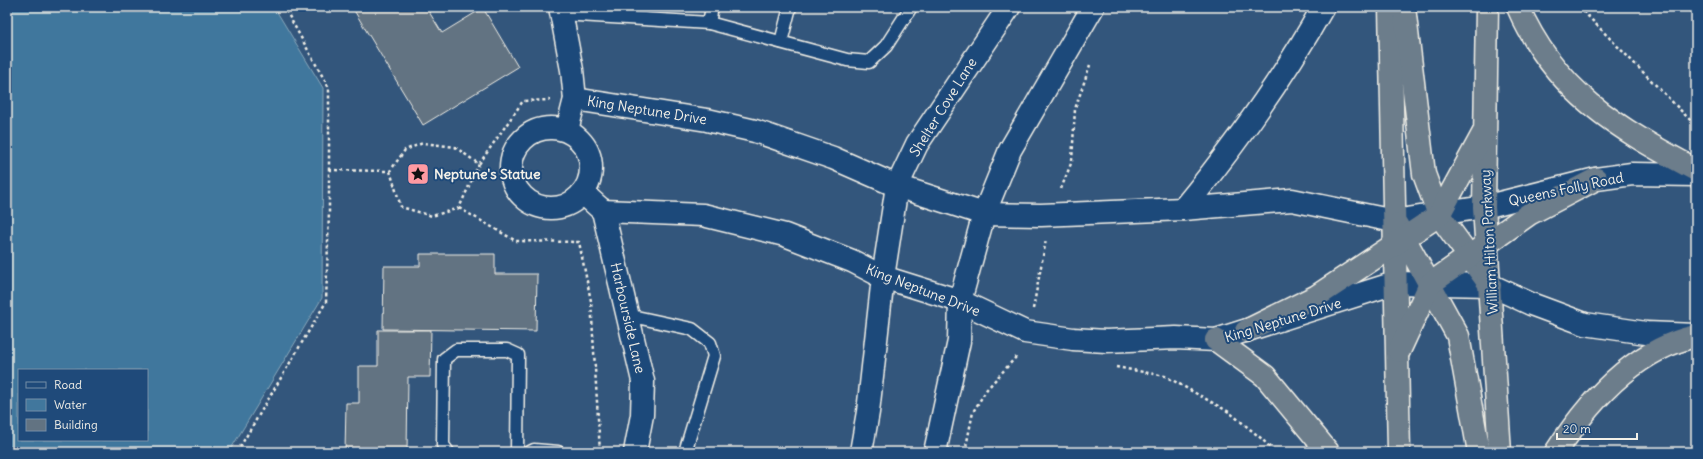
<svg xmlns="http://www.w3.org/2000/svg" width="1703" height="459" font-family="Delius,sans-serif">
	<style>
		.water { fill: #41779d; stroke: #89a8bb; fill-rule: evenodd }
		.building { fill: #627382; stroke: #f4f1e8 }
		.lines { fill: none; stroke-linecap: round; stroke-linejoin: round }
		.lane-casing { stroke: #f4f1e8; stroke-width: 15 }
		.street-casing { stroke: #f4f1e8; stroke-width: 25 }
		.highway-casing { stroke: #f4f1e8; stroke-width: 25 }
		.path { stroke: #f4f1e8; stroke-width: 2.5; stroke-dasharray: 3 3; stroke-linecap: butt }
		.lane { stroke: #1f4a7a; stroke-width: 12 }
		.street { stroke: #1f4a7a; stroke-width: 22 }
		.highway { stroke: #6c7d8b; stroke-width: 22 }
		.labels { text-anchor: middle; dominant-baseline: central; stroke-width: 4; stroke-linejoin: round; paint-order: stroke }
		.street-label { font-size: 14px; fill: #f4f1e8; stroke: #1f4a7a }
		.poi-label { font-size: 14px; font-weight: bold; fill: #f4f1e8; stroke: #1f4a7a; text-anchor: start }
	</style>
	<rect width="100%" height="100%" fill="#33567c"/>
	<filter id="ink" filterUnits="userSpaceOnUse"><feTurbulence type="fractalNoise" baseFrequency=".025" numOctaves="2"/><feDisplacementMap in="SourceGraphic" scale="8" xChannelSelector="R" yChannelSelector="G"/><feConvolveMatrix kernelMatrix="1 2 1 2 8 2 1 2 1" color-interpolation-filters="sRGB"/></filter>
	<g filter="url(#ink)">
		<path class="water" d="M7,7H274L323,88L322,298L229,452H7ZM19,370H147V440H19Z"/>
		<g class="building">
			<path d="M352,7H426L442,33L483,8L518,67L423,125Z"/>
			<path d="M420,254H495V274H537L536,331L383,329L384,266H420Z"/>
			<path d="M378,330H431L430,377H408L407,452H345L346,403H359V366H378Z"/>
		</g>
		<g class="lines">
			<g class="lane-casing">
				<g id="lane">
					<path d="M562,14L709,23L712,7"/>
					<path d="M709,23L847,60L869,62L886,46L911,7"/>
					<path d="M781,42L790,7"/>
					<path d="M627,315L692,329L710,343L714,356L685,452"/>
					<path d="M448,452L443,445L444,359L456,350H507L518,355L517,452"/>
					<path d="M530,452L534,450L558,452"/>
				</g>
			</g>
			<g class="street-casing">
				<g id="street">
					<path d="M560,7L572,70L575,99L567,130"/>
					<path d="M575,99L707,120L755,131L833,158L897,186L984,214L1041,215L1183,209L1292,200L1394,221L1484,207L1596,179L1632,174L1696,175"/>
					<circle cx="551" cy="168" r="40"/>
					<path d="M583,193L603,211L643,381L642,415L635,452"/>
					<path d="M1183,209C1235,145 1283,79 1323,7"/>
					<path d="M603,211L703,215L785,235L852,261L883,277L960,301L1025,332L1073,339L1106,341L1176,338L1216,340L1395,283L1490,285L1531,304L1585,324L1646,333L1696,335"/>
					<path d="M861,452L868,412L883,277L897,186L917,144L1009,7"/>
					<path d="M935,452L959,341L960,301L984,214L1010,150L1093,7"/>
				</g>
			</g>
			<g class="highway-casing">
				<g id="highway">
					<path d="M1390,7L1399,452"/>
					<path d="M1404,7L1424,174L1439,215L1490,285"/>
					<path d="M1487,7L1484,207L1500,452"/>
					<path d="M1518,7C1555,92 1617,128 1696,170"/>
					<path d="M1397,225L1458,336L1479,452"/>
					<path d="M1246,331L1317,296L1439,215L1484,132"/>
					<path d="M1216,340L1265,376L1328,452"/>
					<path d="M1399,351L1430,284L1529,214L1596,179"/>
					<path d="M1556,452C1589,401 1635,349 1696,336"/>
				</g>
			</g>
			<g class="path">
				<path d="M1579,7L1696,126"/>
				<path d="M329,170L390,171L405,150L423,143L455,147L479,164L523,101L550,100"/>
				<path d="M390,171L401,207L432,216L459,208L479,164"/>
				<path d="M1061,189L1072,161L1075,109L1090,65"/>
				<path d="M459,208L516,241L579,242L591,301L600,452"/>
				<path d="M1033,309L1046,240"/>
				<path d="M1116,367L1165,376L1229,412L1262,439L1274,452"/>
				<path d="M237,452L326,302L329,212V88L284,7"/>
				<path d="M965,452L973,412L987,389L1017,356"/>
			</g>
			<use href="#lane" class="lane"/>
			<use href="#street" class="street"/>
			<use href="#highway" class="highway"/>
		</g>
	</g>
	<defs>
		<g id="sight-square" transform="scale(1.15)"><rect x="-9" y="-9" width="18" height="18" rx="4" fill="#ff9aa2" stroke="#1f4a7a"/><path d="M0-6L1.8-2.2L6-1.7L2.9 1.2L3.7 5.4L0 3.3L-3.7 5.4L-2.9 1.2L-6-1.7L-1.8-2.2Z" fill="#111"/></g>
	</defs>
	<g fill-rule="evenodd">
		<use href="#sight-square" x="418" y="174"/>
	</g>
	<g class="labels">
		<g class="street-label">
			<text transform="translate(943 107) rotate(-58)">Shelter Cove Lane</text>
			<text transform="translate(647 110) rotate(9)">King Neptune Drive</text>
			<text transform="translate(1566 189) rotate(-12)">Queens Folly Road</text>
			<text transform="translate(1489 242) rotate(-93)">William Hilton Parkway</text>
			<text transform="translate(923 290) rotate(21)">King Neptune Drive</text>
			<text transform="translate(628 318) rotate(77)">Harbourside Lane</text>
			<text transform="translate(1283 320) rotate(-17)">King Neptune Drive</text>
		</g>
		<g class="poi-label">
			<text x="434" y="174">Neptune's Statue</text>
		</g>
	</g>
	<rect width="1703" height="459" fill="none" stroke="#1f4a7a" stroke-width="24"/>
	<rect x="12" y="12" width="1679" height="435" fill="none" stroke="#f4f1e8" stroke-width="1.5" filter="url(#ink)"/>
	<rect x="18" y="369" width="130" height="72" fill="#1f4a7a" stroke="#748da6"/>
	<rect x="26" y="382" width="20" height="6" fill="#1f4a7a" stroke="#748da6"/>
	<text x="54" y="389" font-size="12" fill="#f4f1e8">Road</text>
	<rect x="26" y="399" width="20" height="12" fill="#41779d" stroke="#748da6"/>
	<text x="54" y="409" font-size="12" fill="#f4f1e8">Water</text>
	<rect x="26" y="419" width="20" height="12" fill="#627382" stroke="#748da6"/>
	<text x="54" y="429" font-size="12" fill="#f4f1e8">Building</text>
	<path d="M1557 433v6h80v-6" fill="none" stroke="#f4f1e8" stroke-width="2"/>
	<text x="1563" y="433" font-size="12" fill="#f4f1e8" stroke="#1f4a7a" stroke-width="3" paint-order="stroke">20 m</text>
</svg>
